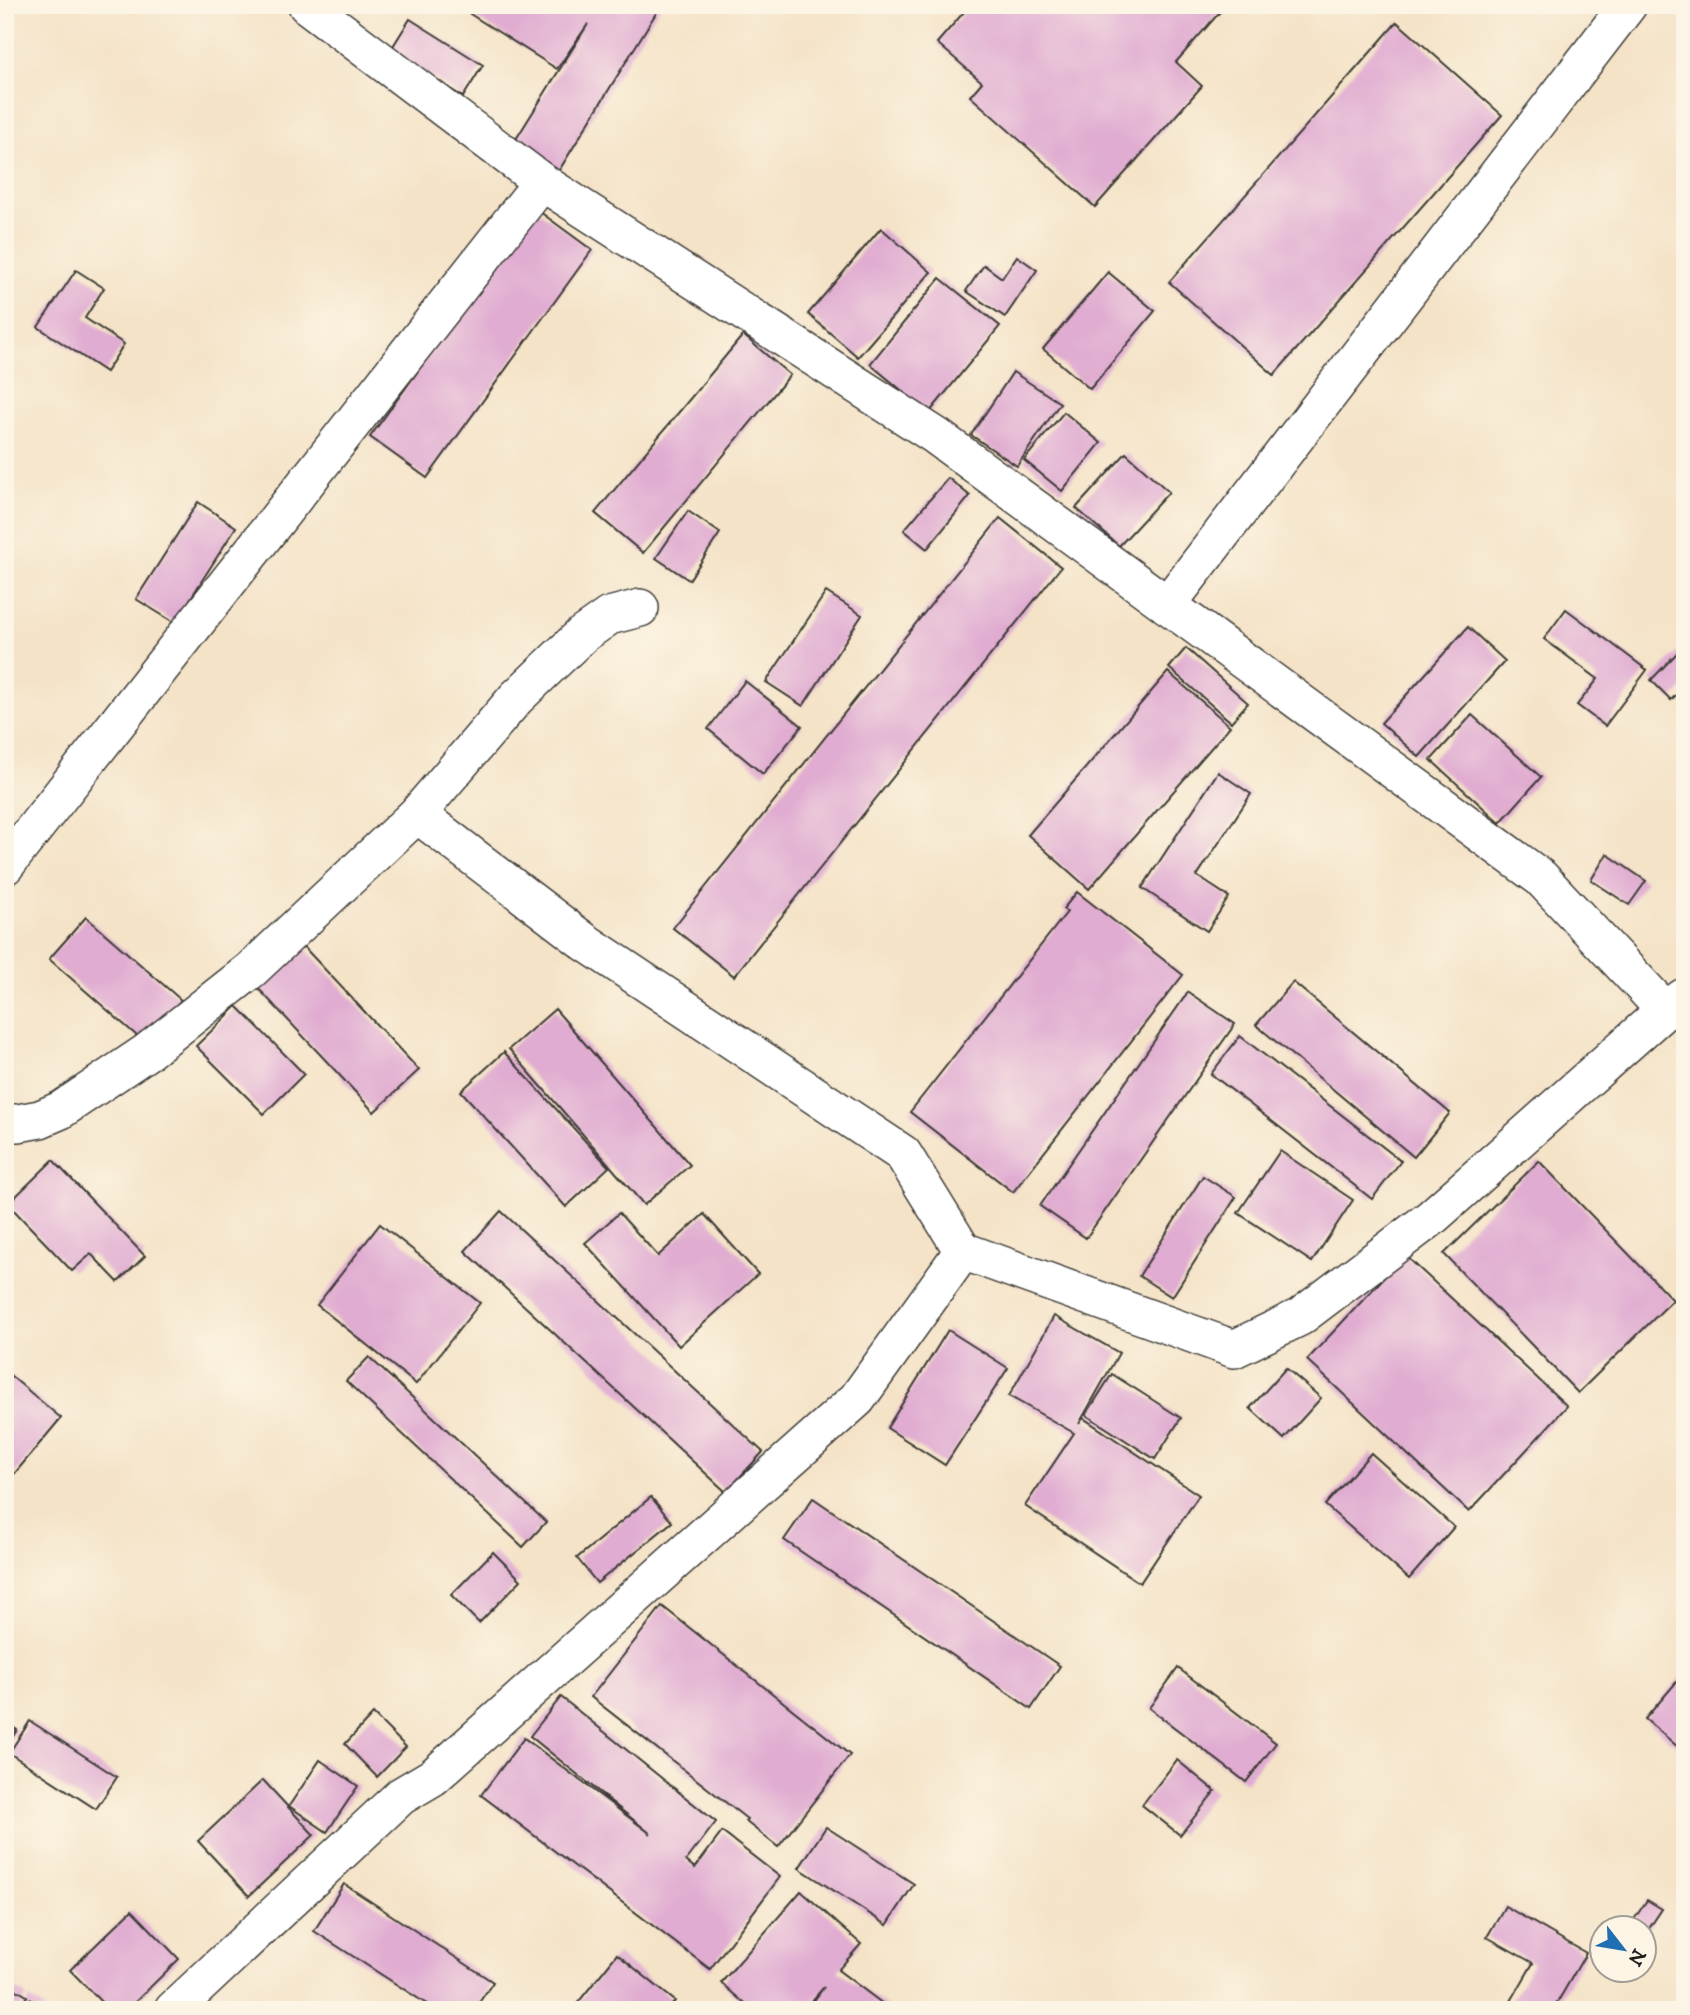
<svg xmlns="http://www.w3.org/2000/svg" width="1690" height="2015" font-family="'IM FELL DW Pica',serif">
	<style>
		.building { fill: #e0acd1 }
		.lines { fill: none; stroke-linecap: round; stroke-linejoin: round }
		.minor-casing { stroke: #3c3a36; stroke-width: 40 }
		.minor { stroke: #fff; stroke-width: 37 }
	</style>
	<rect width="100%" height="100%" fill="#fcf5e5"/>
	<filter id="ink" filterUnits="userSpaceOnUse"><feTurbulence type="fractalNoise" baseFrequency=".0143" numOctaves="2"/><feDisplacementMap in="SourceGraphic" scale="14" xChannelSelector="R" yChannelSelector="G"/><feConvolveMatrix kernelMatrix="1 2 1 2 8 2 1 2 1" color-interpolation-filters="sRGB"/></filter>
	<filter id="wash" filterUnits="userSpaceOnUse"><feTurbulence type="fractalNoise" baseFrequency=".00686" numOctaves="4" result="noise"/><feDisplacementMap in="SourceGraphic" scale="28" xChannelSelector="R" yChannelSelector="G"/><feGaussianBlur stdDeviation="1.57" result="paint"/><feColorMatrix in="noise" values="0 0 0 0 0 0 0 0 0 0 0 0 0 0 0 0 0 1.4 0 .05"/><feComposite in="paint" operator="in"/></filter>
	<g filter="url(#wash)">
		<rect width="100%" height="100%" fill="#f4e3c7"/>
		<g id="blocks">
			<g class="building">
				<path d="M476,5H593L597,8L599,5H661L558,172L513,144L588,24L557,69L470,14Z"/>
				<path d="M970,5H1226L1176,62L1202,86L1095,207L970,96L982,82L937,43Z"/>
				<path d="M410,19L483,65L463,97L390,51Z"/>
				<path d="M1397,22L1502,115L1274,375L1169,282Z"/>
				<path d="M536,209L592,250L427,478L370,437Z"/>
				<path d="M881,228L931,272L858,357L808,314Z"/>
				<path d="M1017,256L1037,270L1005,317L966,291L984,265L1002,278Z"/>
				<path d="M76,270L104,288L85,318L124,344L106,372L38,327Z"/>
				<path d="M1108,272L1155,311L1090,389L1043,349Z"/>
				<path d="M940,278L1000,326L929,413L870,364Z"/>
				<path d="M743,335L790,375L643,553L595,513Z"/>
				<path d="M1013,372L1060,403L1017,466L971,435Z"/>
				<path d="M1064,412L1101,443L1062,491L1024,460Z"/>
				<path d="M1126,453L1169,492L1119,546L1076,508Z"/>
				<path d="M948,478L970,496L927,549L904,530Z"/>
				<path d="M198,502L236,527L175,623L136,599Z"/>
				<path d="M688,511L720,533L689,580L656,558Z"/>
				<path d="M1000,518L1061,567L734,976L673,928Z"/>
				<path d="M826,592L862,615L803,706L766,682Z"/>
				<path d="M1566,609L1647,670L1605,726L1577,705L1598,679L1544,639Z"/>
				<path d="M1468,627L1505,661L1419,757L1381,723Z"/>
				<path d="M1186,648L1248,703L1231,722L1169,668Z"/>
				<path d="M1677,653L1685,660V686L1671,700L1651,680Z"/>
				<path d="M1168,672L1230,726L1089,889L1028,835Z"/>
				<path d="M745,681L802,726L763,774L708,729Z"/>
				<path d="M1472,715L1541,777L1500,823L1431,760Z"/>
				<path d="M1218,772L1251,794L1197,876L1229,897L1207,931L1142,888Z"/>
				<path d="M1607,854L1646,881L1629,905L1591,880Z"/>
				<path d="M1077,892L1183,975L1013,1192L910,1112L1067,912L1063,909Z"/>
				<path d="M86,917L181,1000L144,1042L49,959Z"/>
				<path d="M303,946L419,1070L374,1112L258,988Z"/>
				<path d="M1293,982L1450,1113L1414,1157L1256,1025Z"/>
				<path d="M1188,992L1235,1024L1086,1238L1040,1206Z"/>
				<path d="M237,1006L304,1074L264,1114L196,1046Z"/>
				<path d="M555,1009L690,1165L644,1205L509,1049Z"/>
				<path d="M1240,1036L1401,1161L1372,1199L1211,1074Z"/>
				<path d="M504,1052L609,1167L566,1207L461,1091Z"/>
				<path d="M1280,1151L1353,1200L1312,1262L1238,1213Z"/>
				<path d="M53,1160L145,1256L118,1282L91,1254L72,1271L8,1204Z"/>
				<path d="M1539,1161L1673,1300L1578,1393L1444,1254Z"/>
				<path d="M1203,1176L1236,1197L1172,1297L1139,1276Z"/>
				<path d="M501,1211L763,1452L726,1492L465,1251Z"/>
				<path d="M619,1213L658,1256L704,1214L758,1274L679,1346L585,1243Z"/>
				<path d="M380,1224L480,1303L416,1384L317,1305Z"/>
				<path d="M1405,1255L1567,1406L1469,1512L1307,1360Z"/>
				<path d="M1054,1316L1119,1353L1079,1424L1083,1418L1199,1495L1140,1583L1025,1506L1074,1433L1009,1396Z"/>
				<path d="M948,1330L1008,1368L945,1465L887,1428Z"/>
				<path d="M369,1357L546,1522L523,1547L346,1381Z"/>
				<path d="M1286,1368L1321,1398L1284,1439L1250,1408Z"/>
				<path d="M5,1371L61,1418L5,1485Z"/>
				<path d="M1112,1374L1181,1418L1155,1459L1086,1415Z"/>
				<path d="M1371,1453L1454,1527L1409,1579L1325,1505Z"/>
				<path d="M651,1497L672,1522L597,1583L577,1558Z"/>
				<path d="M813,1498L1060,1666L1031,1709L784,1540Z"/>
				<path d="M493,1552L521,1580L479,1623L451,1595Z"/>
				<path d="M662,1606L850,1755L778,1847L745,1821L747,1819L591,1697Z"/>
				<path d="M1178,1668L1276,1743L1246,1782L1149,1708Z"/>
				<path d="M1685,1672V1753L1645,1719Z"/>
				<path d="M561,1697L716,1822L686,1861L695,1868L722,1832L780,1877L710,1969L481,1795L524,1738L651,1834L530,1736Z"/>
				<path d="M373,1714L406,1747L377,1777L345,1744Z"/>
				<path d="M30,1721L117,1777L96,1809L9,1753Z"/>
				<path d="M5,1722L17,1730L5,1748Z"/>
				<path d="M320,1760L358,1786L327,1832L289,1806Z"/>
				<path d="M1177,1760L1215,1791L1180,1835L1142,1805Z"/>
				<path d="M263,1780L314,1835L249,1896L198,1841Z"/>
				<path d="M826,1827L914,1884L887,1925L799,1868Z"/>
				<path d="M344,1884L493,1982L474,2010H436L314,1931Z"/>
				<path d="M801,1891L861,1944L838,1970L887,2007L885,2010H807L824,1987L804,2010H752L721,1983Z"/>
				<path d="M1647,1900L1662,1909L1644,1936V1927H1629Z"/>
				<path d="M1505,1906L1586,1953L1553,2010H1509L1507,2008L1533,1963L1487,1937Z"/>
				<path d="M132,1910L179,1959L127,2010H109L70,1970Z"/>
				<path d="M617,1954L675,2001L668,2010H572Z"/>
				<path d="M1603,1969H1624L1618,1978Z"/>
				<path d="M5,1983L27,1996L19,2010H5Z"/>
				<path d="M30,1999L46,2010H23Z"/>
			</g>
		</g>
	</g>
	<g filter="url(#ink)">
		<use href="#blocks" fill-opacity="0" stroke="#3c3a36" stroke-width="2"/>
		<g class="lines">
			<g class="minor-casing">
				<g id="minor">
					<path d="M307,5L542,182L936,436L1541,878L1665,1010"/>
					<path d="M1167,605L1628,5"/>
					<path d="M417,814L585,942L903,1154L963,1251L1234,1349L1300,1317L1431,1218L1665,1010L1684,997"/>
					<path d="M5,866L542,182"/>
					<path d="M5,1123H18L40,1119L61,1110L147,1052L251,970L417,814L516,698L582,635L609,616L640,608"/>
					<path d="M173,2010L401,1796L433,1777L857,1399L963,1251"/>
				</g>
			</g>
			<use href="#minor" class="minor"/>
		</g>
	</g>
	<rect width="1690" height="2015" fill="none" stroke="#fcf5e5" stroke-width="28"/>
	<g transform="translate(1623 1949) rotate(121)"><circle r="33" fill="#fcf5e5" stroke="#a29e95" stroke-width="2"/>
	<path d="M0-5L12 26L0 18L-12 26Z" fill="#1f6fb2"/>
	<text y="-10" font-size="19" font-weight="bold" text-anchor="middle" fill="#1c1c1c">N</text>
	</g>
</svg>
